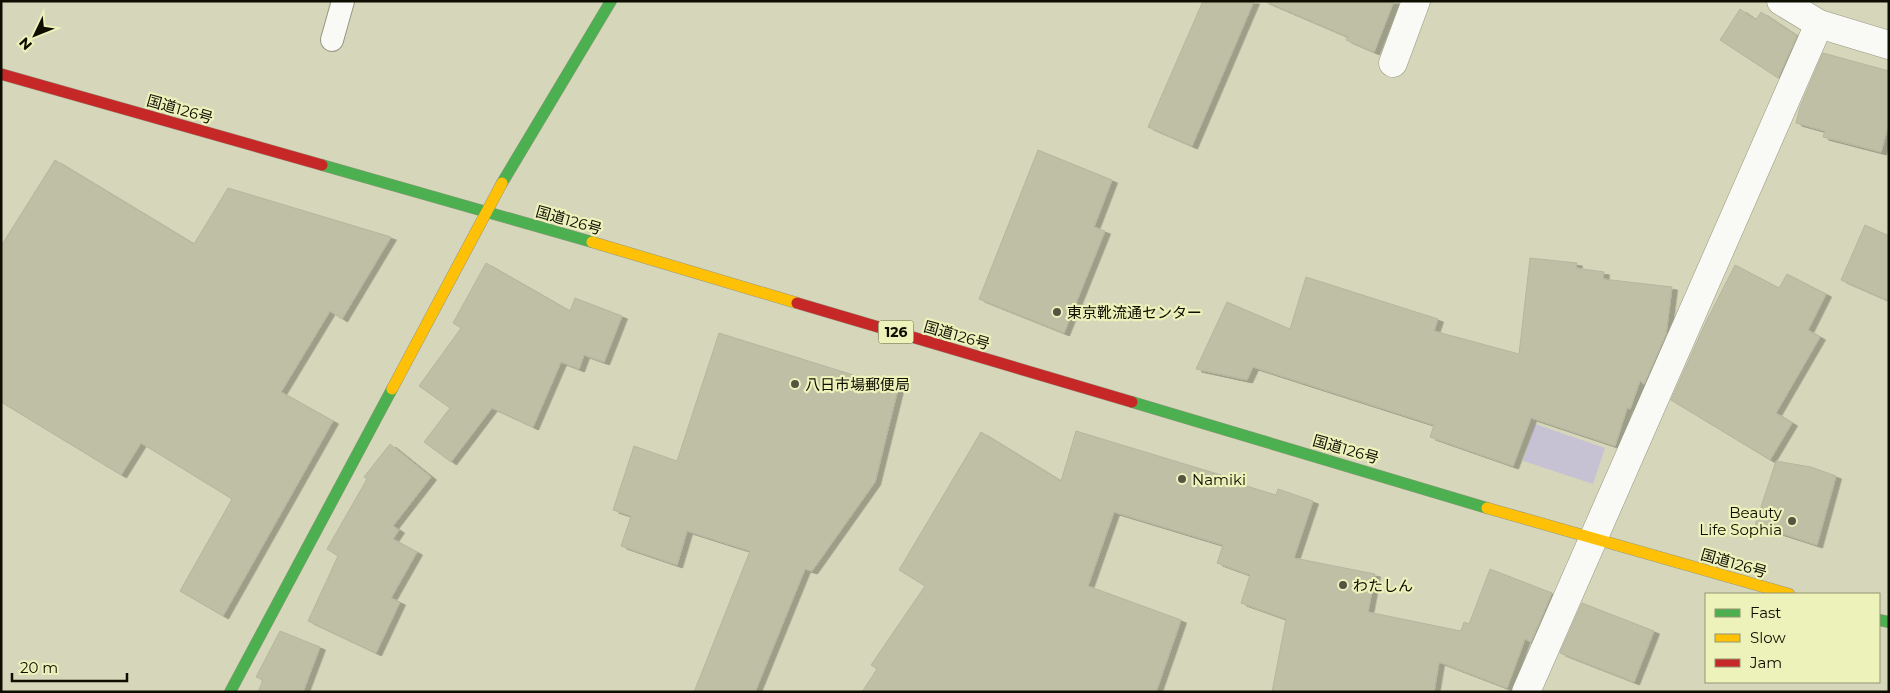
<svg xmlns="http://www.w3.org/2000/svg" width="1890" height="693" font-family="Montserrat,'Noto Sans JP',sans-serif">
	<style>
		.green { fill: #c6c2d4 }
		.building { fill: #bebfa5; stroke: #b6b6a0; filter: url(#shadow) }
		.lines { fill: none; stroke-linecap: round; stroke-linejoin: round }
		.lane-casing { stroke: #969780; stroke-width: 24 }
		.street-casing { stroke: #969780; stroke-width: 29 }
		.fast-casing { stroke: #969780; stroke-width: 12 }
		.slow-casing { stroke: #969780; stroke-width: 12 }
		.jam-casing { stroke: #969780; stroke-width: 12 }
		.lane { stroke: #f9f9f5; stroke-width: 22 }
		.street { stroke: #f9f9f5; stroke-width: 28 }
		.fast { stroke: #4caf50; stroke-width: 11 }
		.slow { stroke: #ffc107; stroke-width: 11 }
		.jam { stroke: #c62828; stroke-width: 11 }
		.poi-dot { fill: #535441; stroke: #edf1ba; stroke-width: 2 }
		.labels { text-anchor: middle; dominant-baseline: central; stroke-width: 4.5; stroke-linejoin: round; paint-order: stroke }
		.shield { fill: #edf1ba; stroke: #505138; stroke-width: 1 }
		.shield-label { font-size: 14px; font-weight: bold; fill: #0d0d00 }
		.street-label { font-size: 15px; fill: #0d0d00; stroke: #edf1ba }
		.poi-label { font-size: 15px; fill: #0d0d00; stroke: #edf1ba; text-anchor: start }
	</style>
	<defs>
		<filter id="shadow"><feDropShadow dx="5.5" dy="3" stdDeviation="0" flood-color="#0004"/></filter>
	</defs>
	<rect width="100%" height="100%" fill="#d6d7ba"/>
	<path class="green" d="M1535,424L1605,448L1593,484L1523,461Z"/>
	<g class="building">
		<path d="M1203,1H1254L1192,146L1148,127Z"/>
		<path d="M1264,1H1394L1374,52L1346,40L1348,37Z"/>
		<path d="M1740,9L1756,20L1761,12L1797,36L1778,78L1720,40Z"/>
		<path d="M1823,53L1889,71V123L1881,152L1823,137L1825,131L1796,123L1800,107Z"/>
		<path d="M1038,150L1112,180L1094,227L1105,231L1064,333L979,299Z"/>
		<path d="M55,160L194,244L228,188L391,237L342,319L330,311L281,392L333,421L223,616L180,591L232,499L141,443L121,475L1,402V246Z"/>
		<path d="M1865,225L1889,236V301L1841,280Z"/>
		<path d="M1530,258L1577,263L1576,268L1604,272L1603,279L1672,287L1666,334L1644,384L1640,381L1630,409L1627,408L1615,446L1531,418L1513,466L1430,437L1434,425L1253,367L1247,380L1196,369L1227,302L1290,329L1306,277L1438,319L1434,331L1519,354Z"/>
		<path d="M486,263L570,311L575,298L622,316L604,362L584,355L579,369L561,362L533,427L492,408L451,462L424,442L450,408L419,386L461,328L453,323Z"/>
		<path d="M1735,265L1779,288L1787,274L1826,294L1808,330L1820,337L1776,413L1792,423L1770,460L1671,400L1706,322Z"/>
		<path d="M719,333L898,389L875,482L812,571L805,569L755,692H694L750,551L687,531L677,565L621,546L631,516L613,510L634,446L677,461Z"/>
		<path d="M1076,431L1221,475L1220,478L1276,495L1278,489L1313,501L1294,558L1375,574L1368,612L1461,631L1464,622L1469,624L1490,569L1552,593L1531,642L1525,639L1507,688L1439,662L1434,692H1272L1286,619L1241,603L1250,575L1217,563L1223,545L1114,512L1088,586L1181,620L1156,692H862L877,669L871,665L925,586L899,570L981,432L1061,481Z"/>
		<path d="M390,444L431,477L393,526L399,530L393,539L417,552L391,598L400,602L376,653L308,621L338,556L327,549L367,479L364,477Z"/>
		<path d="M1776,461L1811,467L1836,476L1817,545L1755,525Z"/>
		<path d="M1582,603L1654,631L1634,682L1560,653Z"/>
		<path d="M280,631L320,647L303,692H258L263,680L256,677Z"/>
	</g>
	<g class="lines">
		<g class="lane-casing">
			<path id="lane" d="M332,40L343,1"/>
		</g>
		<g class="street-casing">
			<g id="street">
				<path d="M1781,1L1819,24L1889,45"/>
				<path d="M1393,63L1416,1"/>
				<path d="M1526,692L1819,24"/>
			</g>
		</g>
		<g class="fast-casing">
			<g id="fast">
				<path d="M322,165L592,242"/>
				<path d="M502,183L611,1"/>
				<path d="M1132,402L1487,508"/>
				<path d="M1879,620L1889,622"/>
				<path d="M230,692L392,389"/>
			</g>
		</g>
		<g class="slow-casing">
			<g id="slow">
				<path d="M592,242L797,303"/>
				<path d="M392,389L502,183"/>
				<path d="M1487,508L1789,594"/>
			</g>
		</g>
		<g class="jam-casing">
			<g id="jam">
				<path d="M1,74L322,165"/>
				<path d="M797,303L1132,402"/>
			</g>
		</g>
		<use href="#lane" class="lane"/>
		<use href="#street" class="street"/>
		<use href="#fast" class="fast"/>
		<use href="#slow" class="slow"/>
		<use href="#jam" class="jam"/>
	</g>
	<g class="poi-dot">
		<circle cx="1057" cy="312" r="5"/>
		<circle cx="795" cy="384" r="5"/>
		<circle cx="1182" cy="479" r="5"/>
		<circle cx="1792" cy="521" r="5"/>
		<circle cx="1343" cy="585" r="5"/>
	</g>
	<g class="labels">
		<rect class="shield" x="878.5" y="320.5" width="35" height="23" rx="4"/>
		<g class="shield-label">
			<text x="896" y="332">126</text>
		</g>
		<g class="street-label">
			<text transform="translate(180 109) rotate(16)">国道126号</text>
			<text transform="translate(569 220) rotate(16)">国道126号</text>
			<text transform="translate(957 335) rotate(16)">国道126号</text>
			<text transform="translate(1346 449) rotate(16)">国道126号</text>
			<text transform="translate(1734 563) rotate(16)">国道126号</text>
		</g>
		<g class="poi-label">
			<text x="1067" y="312">東京靴流通センター</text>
			<text x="805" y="384">八日市場郵便局</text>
			<text x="1192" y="479">Namiki</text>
			<text x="1782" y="512" text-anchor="end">Beauty<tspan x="1782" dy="17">Life Sophia</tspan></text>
			<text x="1353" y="585">わたしん</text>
		</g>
	</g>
	<rect width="1890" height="693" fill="none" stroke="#0d0d00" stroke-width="5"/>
	<rect x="1705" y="593" width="175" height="90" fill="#edf1ba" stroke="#939670"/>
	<rect x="1715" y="609" width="25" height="8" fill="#4caf50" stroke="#939670"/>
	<text x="1750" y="618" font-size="15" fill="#0d0d00">Fast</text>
	<rect x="1715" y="634" width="25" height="8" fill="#ffc107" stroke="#939670"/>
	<text x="1750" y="643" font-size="15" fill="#0d0d00">Slow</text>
	<rect x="1715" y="659" width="25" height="8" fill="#c62828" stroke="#939670"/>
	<text x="1750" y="668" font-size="15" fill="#0d0d00">Jam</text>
	<g transform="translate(35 35) rotate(227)" stroke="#edf1ba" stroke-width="4" paint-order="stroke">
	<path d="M0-4L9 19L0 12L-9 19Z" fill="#0d0d00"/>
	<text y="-8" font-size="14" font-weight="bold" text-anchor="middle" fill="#0d0d00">N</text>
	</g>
	<path d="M12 673v8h115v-8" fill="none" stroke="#0d0d00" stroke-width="2.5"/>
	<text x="20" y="673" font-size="15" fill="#0d0d00" stroke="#edf1ba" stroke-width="4" paint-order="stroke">20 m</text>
</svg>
